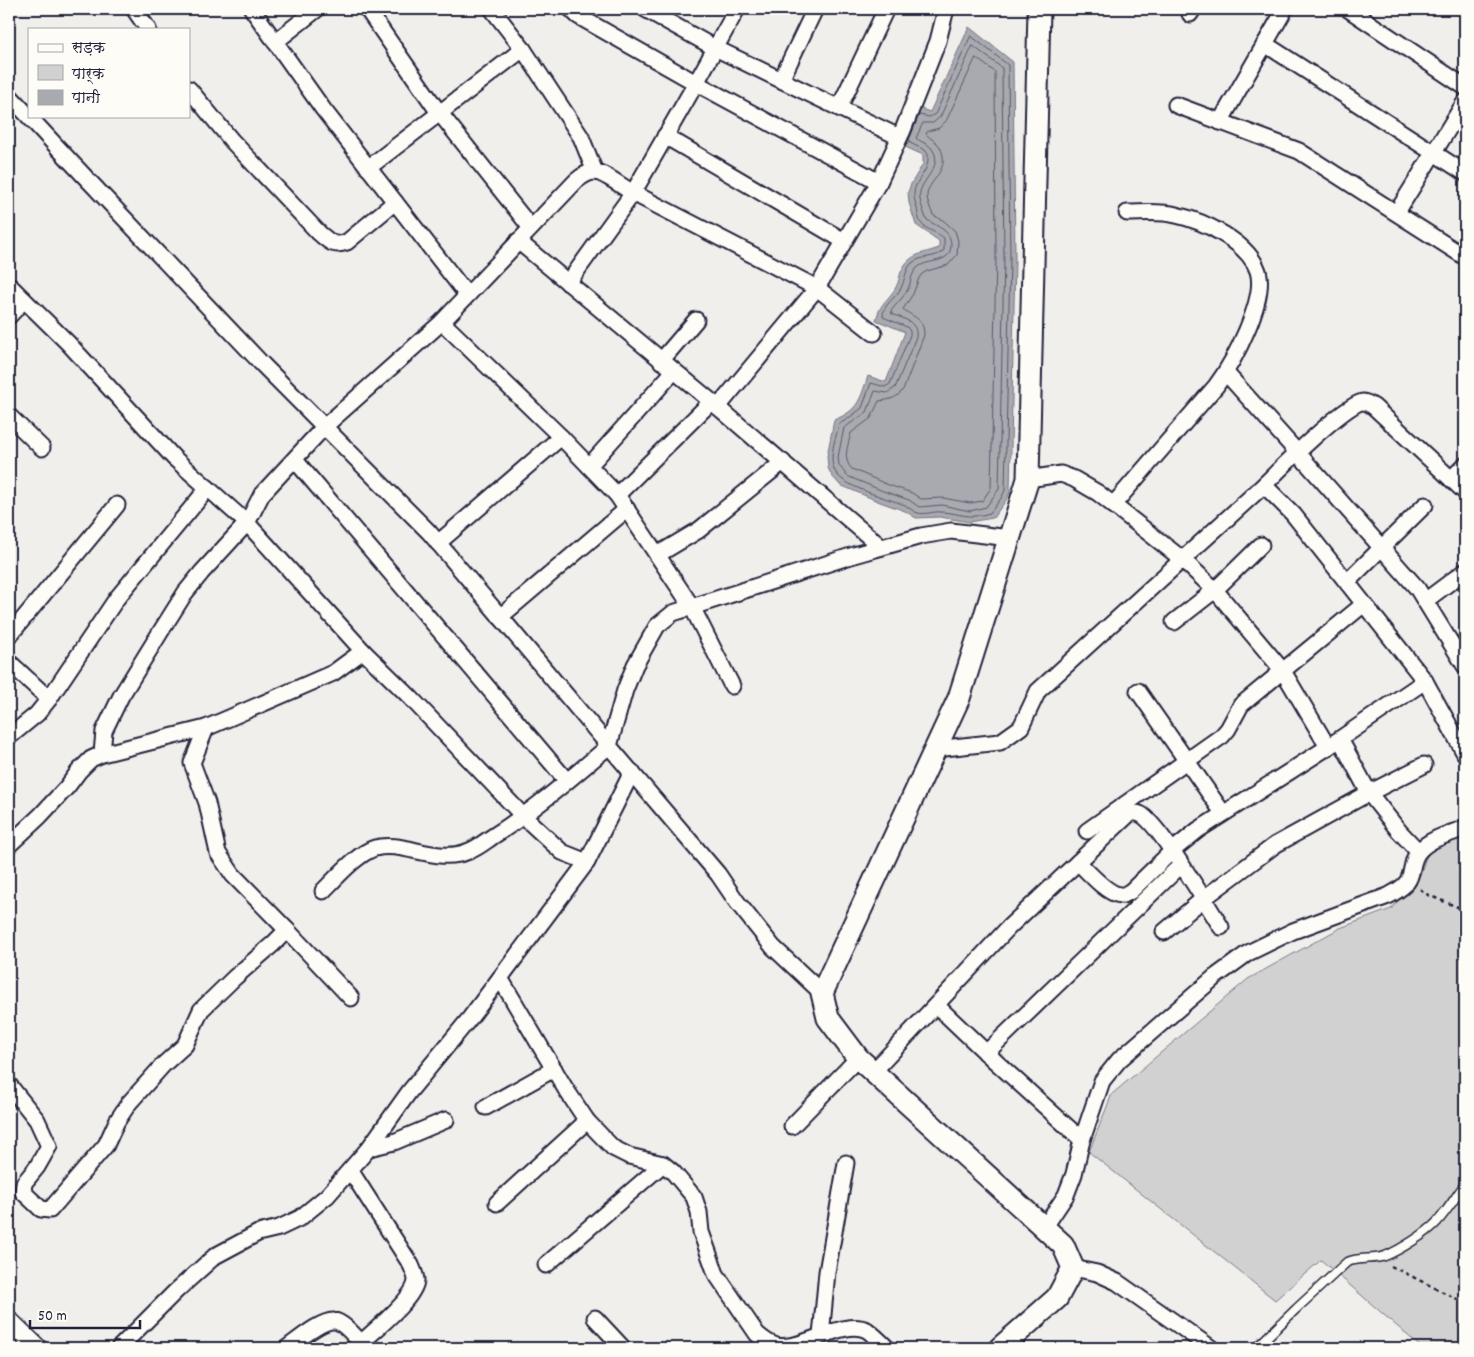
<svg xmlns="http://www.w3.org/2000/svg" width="1474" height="1357" font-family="Dekko,'Playpen Sans Deva',sans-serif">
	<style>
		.green { fill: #d2d1d1; stroke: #7a7a86 }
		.water { fill: #a9a9b0; stroke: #737381 }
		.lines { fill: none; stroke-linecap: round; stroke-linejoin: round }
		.shore { stroke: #58586a; stroke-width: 1 }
		.service-casing { stroke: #22223b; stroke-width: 11 }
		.minor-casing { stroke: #22223b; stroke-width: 19 }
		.tertiary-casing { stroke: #22223b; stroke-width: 22 }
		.secondary-casing { stroke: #22223b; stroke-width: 25 }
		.path { stroke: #22223b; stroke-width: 2.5; stroke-dasharray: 4 4; stroke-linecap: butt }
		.service { stroke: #fdfcf7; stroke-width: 8 }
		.minor { stroke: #fdfcf7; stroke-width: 15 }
		.tertiary { stroke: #fdfcf7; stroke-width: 19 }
		.secondary { stroke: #fdfcf7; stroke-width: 21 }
	</style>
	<rect width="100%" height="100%" fill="#f0efec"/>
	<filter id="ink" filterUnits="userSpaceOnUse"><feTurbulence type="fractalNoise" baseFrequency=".02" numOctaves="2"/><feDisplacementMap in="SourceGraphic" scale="10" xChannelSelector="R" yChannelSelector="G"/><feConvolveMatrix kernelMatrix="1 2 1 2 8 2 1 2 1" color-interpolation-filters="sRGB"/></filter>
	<g filter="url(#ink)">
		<path class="green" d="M1465,833V1348H1422L1321,1260L1275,1300L1089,1152L1112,1094L1248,979L1340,928L1391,909L1420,875L1430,846Z"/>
		<path class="water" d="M969,27L1013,62L1015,259L1010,492L1007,499L993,518L969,522L940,517L916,518L905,511L880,502L840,485L832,476L828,468L827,456L834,420C859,410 860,399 868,376L886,382L905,332L876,320C881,301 888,301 896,287C899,282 899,277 901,272C909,253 923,254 939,248V241L916,225L909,203L908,192L911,184L923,164V155L901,145L916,107L930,112Z"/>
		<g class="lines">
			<g class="shore">
				<path d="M971,36L1008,65L1010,259L1005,490L1002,497L990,513C967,520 962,513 941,512C934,511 925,515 918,513C913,512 909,507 905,505C887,498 846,488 836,473C827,459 836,438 839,424L846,420L862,408L871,383L885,387L890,384L910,335V331L907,327L883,317C882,305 896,298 901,288C905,280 905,270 912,263C921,255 937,259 944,250V238C937,232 926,230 921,223C918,219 918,213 917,208C906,179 930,179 928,154L925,150L910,143L909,140L919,115L930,117L935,114Z"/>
				<path d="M973,46L1002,68L1004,259L999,489L986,507L970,511L942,505L919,507L909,500L883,491L847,476L839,465L838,457L844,428L867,412L875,391L887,393L895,388L916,337C918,321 903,319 892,314L891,311C896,304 904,297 908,289C911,282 911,274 917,268C928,258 950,265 951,246C951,241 950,236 946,232C940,226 932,224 926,219C924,211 918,200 920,192C923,178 944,165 932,149C928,143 920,142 916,138L923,123H933L940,117Z"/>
				<path d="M976,58L995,72L996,258L991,488L982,501L970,503L943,498L921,499L912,493L886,484L852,469C842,459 848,446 851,433L871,418L879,401C890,400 898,398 904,388L924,335C924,317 913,318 903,309L913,294L919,278L922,274L927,271L948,265L957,255L958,241L955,231L944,221L933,215C931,210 927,201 927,196C927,180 952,171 940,147C937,141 930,139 926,134L928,131L939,128L946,121Z"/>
			</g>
			<g class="service-casing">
				<path id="service" d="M1256,1348L1296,1309L1347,1262C1360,1257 1373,1260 1385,1256C1400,1250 1427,1233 1437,1222C1448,1210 1456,1196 1465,1184"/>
			</g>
			<g class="minor-casing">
				<g id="minor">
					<path d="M134,9L148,29"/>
					<path d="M252,9L323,109L467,295"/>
					<path d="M367,9L435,107L531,228"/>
					<path d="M492,9L523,49L581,137L595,172"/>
					<path d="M571,9L578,16L696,83L879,182"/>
					<path d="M645,9L715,48L899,137"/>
					<path d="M1348,9L1465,87"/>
					<path d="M1190,14L1193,9"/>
					<path d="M275,42L317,9"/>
					<path d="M1265,44L1465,173"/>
					<path d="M781,80L815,9"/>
					<path d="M189,89L232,141L319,233C330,242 333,247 347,242L395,202"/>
					<path d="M9,95L72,163L263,365L429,532L609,746C572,777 536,809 495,835C487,840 478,848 469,851C437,865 403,840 375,848C358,853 336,878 323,891"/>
					<path d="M1176,105L1299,151L1465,257"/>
					<path d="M839,108L886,9"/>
					<path d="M1220,122L1285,9"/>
					<path d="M665,136L844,241"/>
					<path d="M368,168L523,49"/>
					<path d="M1397,212L1465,102"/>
					<path d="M518,241L718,407L881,547"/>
					<path d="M568,283L633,193L696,83L737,9"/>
					<path d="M9,285L68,343L174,458L247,523L202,572L185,593L161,631L121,696L104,731L102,754"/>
					<path d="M9,316L24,300"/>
					<path d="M442,322L561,437L617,495L692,607L732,686"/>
					<path d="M661,361L696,320"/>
					<path d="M1226,373L1297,452L1417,588L1465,666"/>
					<path d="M718,407L817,288L879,182L903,130L938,41L946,9"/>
					<path d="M9,416L42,448"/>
					<path d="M295,460L567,781"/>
					<path d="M589,466L674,371"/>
					<path d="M1028,479L1061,474L1074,479L1098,493L1182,559L1215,590L1283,671L1328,747"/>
					<path d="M1451,479L1465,465"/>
					<path d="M1264,485L1293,514L1425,681L1465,754"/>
					<path d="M617,495L711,402"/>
					<path d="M1113,505L1216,386C1233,363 1267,299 1258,271C1248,242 1204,221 1176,215C1161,211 1143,213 1127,213"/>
					<path d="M438,543L561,437"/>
					<path d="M657,555L699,530L783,462"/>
					<path d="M1347,582L1425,505"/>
					<path d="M1425,601L1465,571"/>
					<path d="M500,617L627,509"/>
					<path d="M1174,622L1215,590L1261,545"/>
					<path d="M9,636L117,505"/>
					<path d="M363,651L409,696L524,817L562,852L587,862"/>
					<path d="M9,662L49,699"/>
					<path d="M1138,691L1223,813"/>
					<path d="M9,737L37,714L49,699L117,598L208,488"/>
					<path d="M1340,739L1369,793L1399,831L1418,851"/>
					<path d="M935,749L1000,742L1021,727L1038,691L1264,485C1278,471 1347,402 1363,402C1366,402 1371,405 1374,407L1465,492"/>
					<path d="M1087,831L1222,736L1228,729L1241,705L1364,604"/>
					<path d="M9,845L40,816L67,787L79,771L91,759L102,754L206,728L333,673L363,651L247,523L262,494L324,427L442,322L576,181C581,177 587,172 594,172C604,172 624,188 633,193L817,288L874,333"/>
					<path d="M1078,862C1087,871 1107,894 1120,895C1125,896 1127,893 1131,891L1172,851L1198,830L1328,747L1425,681"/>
					<path d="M287,930L351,998"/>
					<path d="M1164,932L1203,899L1275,845L1369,793L1424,765"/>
					<path d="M500,978L565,1088L587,1121L613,1148L629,1156L663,1164L673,1172L694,1197L699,1212L701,1232L716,1274L757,1334C763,1339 768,1344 777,1346C803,1351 843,1318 867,1330C874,1335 881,1342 887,1348"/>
					<path d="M822,993L773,947L737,902L718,874L609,746L625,690L635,665L657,626L673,613L854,555L921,536L951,531L1010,538"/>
					<path d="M936,1005L996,1062L1082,1140"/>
					<path d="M986,1053L1181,865"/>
					<path d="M873,1072L1010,926L1129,814C1132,813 1136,812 1140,814C1157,821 1208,906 1221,927"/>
					<path d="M9,1085L37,1120L49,1146L37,1167L24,1183L23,1192L41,1209L50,1210L106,1145L117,1121L129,1103L164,1064L185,1045L201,1010L234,978L273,944L287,930L233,875L218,853L207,803L192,763L206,728"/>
					<path d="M486,1107L554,1069"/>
					<path d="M792,1126L858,1058"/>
					<path d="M369,1148L394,1142L446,1120"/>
					<path d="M350,1170L411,1265C413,1270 416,1276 416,1280C416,1297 374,1331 361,1343"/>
					<path d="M497,1203L587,1121"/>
					<path d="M1044,1228L1066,1195L1074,1174L1082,1140L1102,1081L1119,1060L1215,977L1248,953L1293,931L1388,896C1395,892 1402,889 1407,882C1414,873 1410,860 1420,850C1431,838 1450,834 1465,828"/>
					<path d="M546,1265L663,1164"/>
					<path d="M1073,1268L1097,1273L1117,1282L1211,1348"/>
					<path d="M595,1318L623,1348"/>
					<path d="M821,1336L827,1272L846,1163"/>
					<path d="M119,1348L176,1291L215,1256L258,1233L279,1228L300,1218L327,1196L369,1148L409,1092L470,1018L587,862L632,772"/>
					<path d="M287,1348C297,1341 321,1320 334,1321C343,1321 359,1341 366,1348"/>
				</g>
			</g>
			<g class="tertiary-casing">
				<path id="tertiary" d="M9,1321L37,1348"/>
			</g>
			<g class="secondary-casing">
				<path id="secondary" d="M1000,1348L1057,1298L1073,1268L1063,1245L858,1058L828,1018L822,993L959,698L1028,479L1039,9"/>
			</g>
			<g class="path">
				<path d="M1420,889L1428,895L1465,910"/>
				<path d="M1391,1266L1465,1303"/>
			</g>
			<use href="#service" class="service"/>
			<use href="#minor" class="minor"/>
			<use href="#tertiary" class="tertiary"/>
			<use href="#secondary" class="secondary"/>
		</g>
	</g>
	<rect width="1474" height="1357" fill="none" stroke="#fdfcf7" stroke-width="30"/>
	<rect x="15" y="15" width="1444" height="1327" fill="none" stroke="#22223b" stroke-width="2" filter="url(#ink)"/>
	<rect x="28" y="28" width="162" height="90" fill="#fdfcf7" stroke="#a5a5ac"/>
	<rect x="38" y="44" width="25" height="8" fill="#fdfcf7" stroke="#a5a5ac"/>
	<text x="72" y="52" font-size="15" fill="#22223b">सड़क</text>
	<rect x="38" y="65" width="25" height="15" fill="#d2d1d1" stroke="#a5a5ac"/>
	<text x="72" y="78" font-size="15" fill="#22223b">पार्क</text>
	<rect x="38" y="90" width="25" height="15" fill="#a9a9b0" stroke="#a5a5ac"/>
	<text x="72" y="102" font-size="15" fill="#22223b">पानी</text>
	<path d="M30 1320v8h110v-8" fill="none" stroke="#22223b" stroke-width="2.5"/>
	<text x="38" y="1320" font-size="15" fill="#22223b" stroke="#fdfcf7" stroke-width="4" paint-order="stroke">50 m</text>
</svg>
